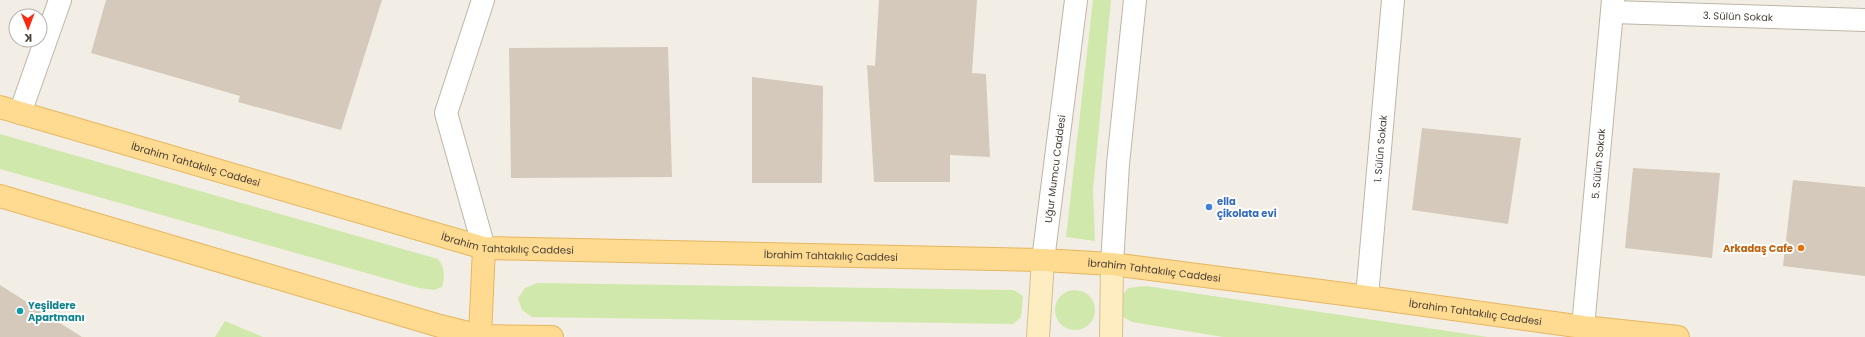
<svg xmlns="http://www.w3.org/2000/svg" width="1865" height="337" font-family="Poppins,sans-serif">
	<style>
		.green { fill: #d0e8ac }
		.building { fill: #d4c9ba }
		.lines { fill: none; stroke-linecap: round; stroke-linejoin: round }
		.minor-casing { stroke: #beb5a7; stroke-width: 24 }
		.tertiary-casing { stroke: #beb5a7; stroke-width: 24 }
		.secondary-casing { stroke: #d4c093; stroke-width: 24 }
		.primary-casing { stroke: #e5b660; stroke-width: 24 }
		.minor { stroke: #fff; stroke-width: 22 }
		.tertiary { stroke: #fff; stroke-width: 22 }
		.secondary { stroke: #ffedc2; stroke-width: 22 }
		.primary { stroke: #ffda91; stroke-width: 22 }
		.shop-dot { fill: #3f7fe0; stroke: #fff; stroke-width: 1.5 }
		.food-dot { fill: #e8710a; stroke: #fff; stroke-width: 1.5 }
		.culture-dot { fill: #0f9aa8; stroke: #fff; stroke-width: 1.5 }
		.labels { text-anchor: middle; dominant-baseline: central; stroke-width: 4; stroke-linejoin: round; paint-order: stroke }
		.street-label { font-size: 10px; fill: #453e34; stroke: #fff }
		.shop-label { font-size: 10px; font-weight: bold; fill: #366cbe; stroke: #fff; text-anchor: start }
		.food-label { font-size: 10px; font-weight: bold; fill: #c56008; stroke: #fff; text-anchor: end }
		.culture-label { font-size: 10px; font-weight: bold; fill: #0d838f; stroke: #fff; text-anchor: start }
	</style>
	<rect width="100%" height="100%" fill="#f3eee5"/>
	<g class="green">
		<path d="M1093,0H1111L1093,190L1095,241L1066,237Z"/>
		<path d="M0,134L438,259C445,268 445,276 442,287L434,290L419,288L0,169Z"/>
		<path d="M537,283L1014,290L1023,296L1021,317L1013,324L532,317L522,310L518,298L525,288Z"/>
		<path d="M1146,286L1488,337H1223L1132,322L1123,317V294L1128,288Z"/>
		<circle cx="1075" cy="310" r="20"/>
		<path d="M225,321L263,337H215Z"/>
	</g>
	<g class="building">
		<path d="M106,0H382L341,130L238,102L240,96L91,53Z"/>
		<path d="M879,0H977L972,73L986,74L990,157L950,155V182H874L867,65L875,66Z"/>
		<path d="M668,47L672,177L511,178L509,48Z"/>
		<path d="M752,77L823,86L822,183H752Z"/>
		<path d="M1422,128L1521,138L1508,224L1412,210Z"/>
		<path d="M1633,168L1720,173L1712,258L1625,248Z"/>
		<path d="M1793,180L1865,187V276L1783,266Z"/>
		<path d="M0,285L82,337H0Z"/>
	</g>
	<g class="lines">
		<g class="minor-casing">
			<g id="minor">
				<path d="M483,0L446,113L484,248"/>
				<path id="s1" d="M1612,12L1865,20"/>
				<path d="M20,113L60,0"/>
				<path id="s2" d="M1367,297L1393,0"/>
				<path id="s3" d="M1583,327L1613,0"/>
			</g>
		</g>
		<g class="tertiary-casing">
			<g id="tertiary">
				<path id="s4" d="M1043,260L1076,0"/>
				<path d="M1112,264L1118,164L1135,0"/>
			</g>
		</g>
		<g class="secondary-casing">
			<g id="secondary">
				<path d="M1038,337L1043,260"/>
				<path d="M1111,337L1112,264"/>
			</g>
		</g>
		<g class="primary-casing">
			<g id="primary">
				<path id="s5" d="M0,107L484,248L1043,260L1112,264L1367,297L1583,327L1678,337"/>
				<path d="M0,196L440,326L480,336L552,337"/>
				<path d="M480,336L484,248"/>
			</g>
		</g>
		<use href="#minor" class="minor"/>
		<use href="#tertiary" class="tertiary"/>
		<use href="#secondary" class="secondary"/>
		<use href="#primary" class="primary"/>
	</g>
	<circle class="shop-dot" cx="1209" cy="207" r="4"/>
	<circle class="food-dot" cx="1801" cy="248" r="4"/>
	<circle class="culture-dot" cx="20" cy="311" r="4"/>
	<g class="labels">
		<g class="street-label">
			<text stroke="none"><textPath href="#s1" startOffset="126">3. Sülün Sokak</textPath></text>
			<text stroke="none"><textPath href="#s2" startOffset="149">1. Sülün Sokak</textPath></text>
			<text stroke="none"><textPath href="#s5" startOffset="204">İbrahim Tahtakılıç Caddesi</textPath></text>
			<text stroke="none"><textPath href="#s3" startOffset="164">5. Sülün Sokak</textPath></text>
			<text stroke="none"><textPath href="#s4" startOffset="92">Uğur Mumcu Caddesi</textPath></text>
			<text stroke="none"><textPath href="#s5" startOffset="527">İbrahim Tahtakılıç Caddesi</textPath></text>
			<text stroke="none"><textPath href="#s5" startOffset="851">İbrahim Tahtakılıç Caddesi</textPath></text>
			<text stroke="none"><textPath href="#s5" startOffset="1175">İbrahim Tahtakılıç Caddesi</textPath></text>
			<text stroke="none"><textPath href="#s5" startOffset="1499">İbrahim Tahtakılıç Caddesi</textPath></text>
		</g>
		<g class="shop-label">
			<text x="1217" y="201">ella<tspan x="1217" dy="12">çikolata evi</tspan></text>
		</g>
		<g class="food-label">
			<text x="1793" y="248">Arkadaş Cafe</text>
		</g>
		<g class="culture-label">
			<text x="28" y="305">Yeşildere<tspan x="28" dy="12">Apartmanı</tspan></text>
		</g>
	</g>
	<g transform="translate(28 28) rotate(179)"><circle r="19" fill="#ffffff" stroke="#b5b2ae"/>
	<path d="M0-3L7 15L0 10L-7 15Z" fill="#fd2911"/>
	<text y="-6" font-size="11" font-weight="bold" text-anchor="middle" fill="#453e34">K</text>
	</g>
</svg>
